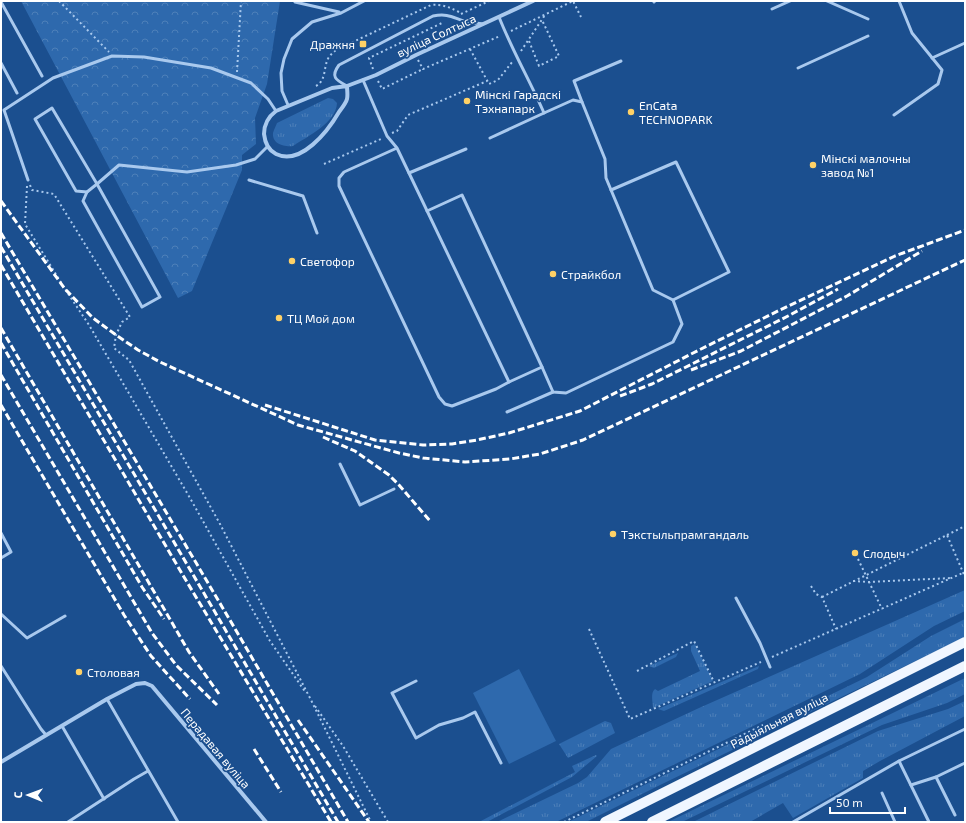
<svg xmlns="http://www.w3.org/2000/svg" width="966" height="823" font-family="'Exo 2',sans-serif">
	<style>
		.grass { fill: url(#grass-tufts) }
		.forest { fill: url(#forest-crowns) }
		.garden { fill: #2e69ad }
		.lines { fill: none; stroke-linecap: round; stroke-linejoin: round }
		.path { stroke: #a9c9ee; stroke-width: 2; stroke-dasharray: 2 3; stroke-linecap: butt }
		.lane { stroke: #a9c9ee; stroke-width: 3 }
		.street { stroke: #a9c9ee; stroke-width: 4 }
		.primary { stroke: #f0f6ff; stroke-width: 10 }
		.rail { stroke: #fff; stroke-width: 3; stroke-dasharray: 7 3; stroke-linecap: butt }
		.poi-dot { fill: #ffd166; stroke: #1b4f8f; stroke-width: 1.5 }
		.labels { text-anchor: middle; dominant-baseline: central; stroke-width: 3.5; stroke-linejoin: round; paint-order: stroke }
		.street-label { font-size: 12px; fill: #fff; stroke: #1b4f8f }
		.poi-label { font-size: 12px; fill: #fff; stroke: #1b4f8f; text-anchor: start }
	</style>
	<defs>
		<pattern id="grass-tufts" width="24" height="20" patternUnits="userSpaceOnUse"><rect width="24" height="20" fill="#2e69ad"/><path d="M3 7l-1-3M5 7V3M7 7l1-3M15 17l-1-3M17 17v-4M19 17l1-3" fill="none" stroke="#4d80b9"/></pattern>
		<pattern id="forest-crowns" width="20" height="18" patternUnits="userSpaceOnUse"><rect width="20" height="18" fill="#2e69ad"/><path d="M2 6a3 3 0 1 1 6 0M12 15a3 3 0 1 1 6 0" fill="none" stroke="#4d80b9"/></pattern>
	</defs>
	<rect width="100%" height="100%" fill="#1b4f8f"/>
	<g class="grass">
		<path d="M328,98L333,99L337,103C336,123 308,136 293,146C284,147 272,144 273,133C274,129 276,126 277,123Z"/>
		<path d="M965,590V611L934,626L860,674L556,822H497L578,783L587,777L611,749L699,708Z"/>
		<path d="M965,619V637L658,786L586,822H568L867,677L931,636Z"/>
		<path d="M695,644L713,681L653,708C653,702 650,693 655,689L658,691L700,671L691,651V646Z"/>
		<path d="M678,653L676,657L654,668L649,666Z"/>
		<path d="M759,666L758,669L664,711L658,709Z"/>
		<path d="M965,678V694L947,703L882,725L682,822H668Z"/>
		<path d="M965,701V716L880,761L863,771V778L793,818L783,803L750,822H693L878,731L948,709Z"/>
		<path d="M605,721L611,723L615,733L568,758L559,744Z"/>
		<path d="M596,755L597,756L572,777L487,822H479L575,772L572,766Z"/>
	</g>
	<path class="forest" d="M21,1H280L267,84L255,118L256,144L242,155V170L192,291L178,298Z"/>
	<path class="garden" d="M519,669L556,741L509,764L473,693Z"/>
	<g class="lines">
		<g class="path">
			<path d="M59,1L109,52"/>
			<path d="M461,14L489,1"/>
			<path d="M511,31L573,1L581,17"/>
			<path d="M529,41L539,66L559,56L542,20"/>
			<path d="M470,49L489,84L498,80L513,61"/>
			<path d="M521,51L545,15"/>
			<path d="M418,60L423,69L500,36"/>
			<path d="M373,69L369,58L444,22"/>
			<path d="M237,72L241,1"/>
			<path d="M378,81L382,89L423,69"/>
			<path d="M316,86C327,80 323,66 329,57C331,54 334,52 336,50L431,5C442,4 449,7 459,12"/>
			<path d="M392,133L397,131L408,115L487,81"/>
			<path d="M324,164L381,139"/>
			<path d="M30,185L32,190L54,194L130,317L122,322L116,335L114,348L129,360L220,524L311,700L371,822"/>
			<path d="M27,186L25,224L65,289L89,325L190,498L270,641L306,693"/>
			<path d="M947,535L965,526"/>
			<path d="M858,559L882,609"/>
			<path d="M853,581L869,582L951,578"/>
			<path d="M811,586L816,594L822,597L836,629"/>
			<path d="M822,597L947,535L965,577"/>
			<path d="M589,629L630,719L761,662"/>
			<path d="M772,657L965,572"/>
			<path d="M637,671L694,641L714,682"/>
			<path d="M315,706L343,746L388,822"/>
			<path d="M564,822L763,725"/>
		</g>
		<g class="lane">
			<path d="M827,1L868,19"/>
			<path d="M1,2L42,76"/>
			<path d="M295,2L339,12"/>
			<path d="M654,2L655,1"/>
			<path d="M772,9L790,1"/>
			<path d="M499,17C512,50 530,81 544,113L573,100L582,102L605,159L606,178L653,290L673,300L682,324L673,342L566,393L553,392L542,367L509,382"/>
			<path d="M932,58L965,43"/>
			<path d="M1,63L17,93"/>
			<path d="M798,68L868,36"/>
			<path d="M363,80L387,136L397,148L509,382L496,389L452,406L445,404L439,397L339,186V178L344,172L397,148"/>
			<path d="M347,86C336,80 330,77 339,65L433,16C449,13 453,18 467,22C472,23 478,23 483,24"/>
			<path d="M582,102L574,81L621,61"/>
			<path d="M288,105L282,91L281,73L284,59L292,39L312,22L341,13L364,1"/>
			<path d="M52,108L97,184L87,192L76,191L35,119Z"/>
			<path d="M894,115L938,84L942,70L912,33L899,1"/>
			<path d="M490,138L544,113"/>
			<path d="M409,173L466,149"/>
			<path d="M28,180L4,110L53,78L112,56L144,57L211,68L251,83L268,99L276,111"/>
			<path d="M249,180L303,196L317,233"/>
			<path d="M611,190L676,162L729,272L673,300"/>
			<path d="M87,192L83,201L142,307L160,297L97,184L119,165L187,172L236,165L255,159L267,147"/>
			<path d="M427,211L462,195L542,367"/>
			<path d="M507,412L553,392"/>
			<path d="M340,464L360,505L394,489"/>
			<path d="M1,533L11,552L1,558"/>
			<path d="M736,598L760,643L770,667"/>
			<path d="M1,614L27,638L65,616"/>
			<path d="M1,666L41,729L46,735"/>
			<path d="M416,681L392,693L416,738L439,725L463,718L475,712L501,763"/>
			<path d="M107,699L178,822"/>
			<path d="M62,726L104,799"/>
			<path d="M911,785L936,777"/>
			<path d="M882,793L895,822"/>
			<path d="M955,815L936,777L965,763"/>
			<path d="M68,822L134,779L148,771"/>
			<path d="M793,822L899,761"/>
			<path d="M929,822L899,761L965,729"/>
		</g>
		<g class="street">
			<path d="M347,86C347,90 348,95 347,99C346,103 342,108 339,112C328,131 301,166 276,154C268,150 265,143 264,134C264,124 268,117 276,111L332,88L347,86L376,75L416,55L533,1"/>
			<path d="M1,762L107,699L136,684L145,683L152,686L266,822"/>
		</g>
		<g class="primary">
			<path d="M605,822L965,642"/>
			<path d="M652,822L965,666"/>
		</g>
		<g class="rail">
			<path d="M1,201L65,289L93,318L116,335L138,350L160,362L298,425L399,453L423,458L465,462L510,459L540,454L583,440L965,260"/>
			<path d="M1,233L234,627L348,822"/>
			<path d="M1,247L338,822"/>
			<path d="M1,265L184,577L331,822"/>
			<path d="M1,328L189,652L219,694"/>
			<path d="M1,343L142,587L164,619"/>
			<path d="M691,370L741,351L847,296L922,251"/>
			<path d="M1,375L152,633L176,665L217,705"/>
			<path d="M620,396L652,384L788,316L838,289"/>
			<path d="M1,405L124,615L151,656L190,699"/>
			<path d="M265,405L375,440L423,445L452,444L477,440L509,433L580,411L699,350L780,310L895,256L965,230"/>
			<path d="M323,437L355,451L389,475L399,485L430,521"/>
			<path d="M298,720L369,822"/>
			<path d="M254,749L281,792"/>
		</g>
	</g>
	<g class="poi-dot">
		<rect x="359" y="40" width="8" height="8" rx="2"/>
		<circle cx="467" cy="101" r="4"/>
		<circle cx="631" cy="112" r="4"/>
		<circle cx="813" cy="165" r="4"/>
		<circle cx="292" cy="261" r="4"/>
		<circle cx="553" cy="274" r="4"/>
		<circle cx="279" cy="318" r="4"/>
		<circle cx="613" cy="534" r="4"/>
		<circle cx="855" cy="553" r="4"/>
		<circle cx="79" cy="672" r="4"/>
	</g>
	<g class="labels">
		<g class="street-label">
			<text transform="translate(436 35) rotate(-25)">вуліца Солтыса</text>
			<text transform="translate(779 720) rotate(-27)">Радыяльная вуліца</text>
			<text transform="translate(216 748) rotate(50)">Перадавая вуліца</text>
		</g>
		<g class="poi-label">
			<text x="355" y="44" text-anchor="end">Дражня</text>
			<text x="475" y="94">Мінскі Гарадскі<tspan x="475" dy="14">Тэхнапарк</tspan></text>
			<text x="639" y="105">EnCata<tspan x="639" dy="14">TECHNOPARK</tspan></text>
			<text x="821" y="158">Мінскі малочны<tspan x="821" dy="14">завод №1</tspan></text>
			<text x="300" y="261">Светофор</text>
			<text x="561" y="274">Страйкбол</text>
			<text x="287" y="318">ТЦ Мой дом</text>
			<text x="621" y="534">Тэкстыльпрамгандаль</text>
			<text x="863" y="553">Слодыч</text>
			<text x="87" y="672">Столовая</text>
		</g>
	</g>
	<rect width="966" height="823" fill="none" stroke="#ffffff" stroke-width="4"/>
	<g transform="translate(28 795) rotate(271)" stroke="#1b4f8f" stroke-width="3" paint-order="stroke">
	<path d="M0-3L7 15L0 10L-7 15Z" fill="#ffffff"/>
	<text y="-6" font-size="11" font-weight="bold" text-anchor="middle" fill="#ffffff">С</text>
	</g>
	<path d="M830 807v6h75v-6" fill="none" stroke="#ffffff" stroke-width="2"/>
	<text x="836" y="807" font-size="12" fill="#ffffff" stroke="#1b4f8f" stroke-width="3" paint-order="stroke">50 m</text>
</svg>
